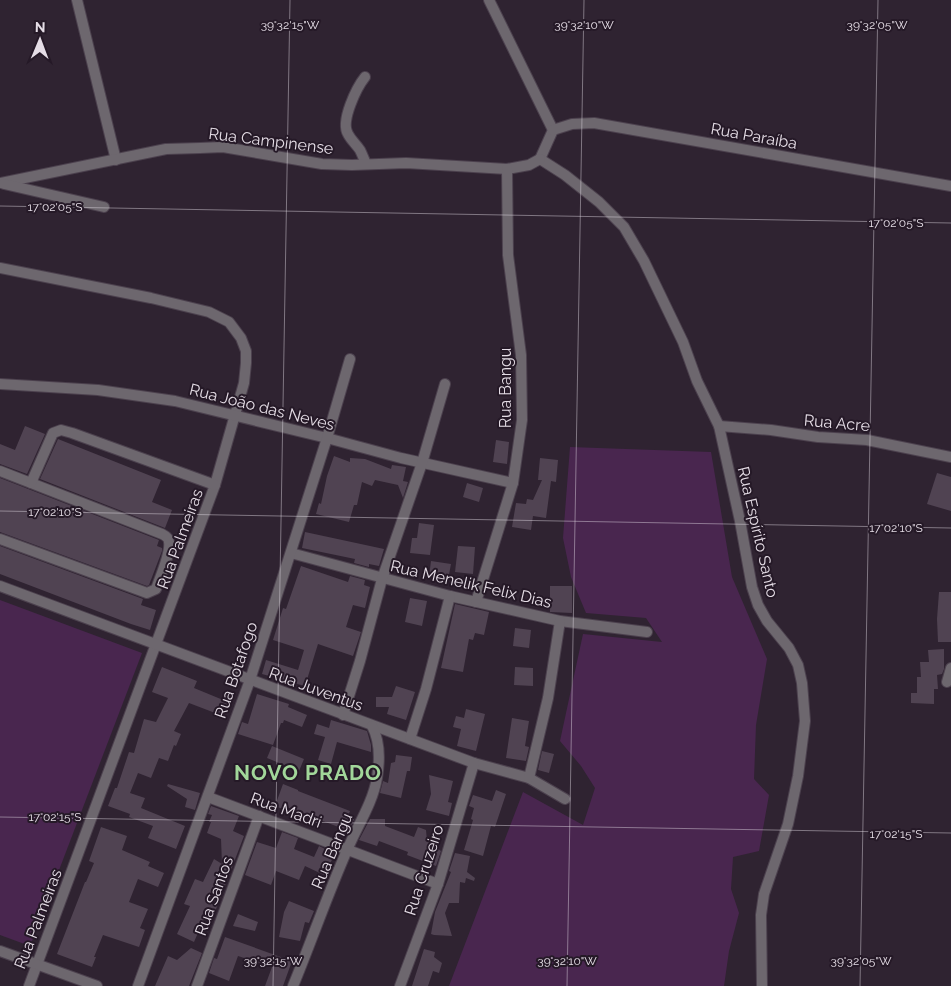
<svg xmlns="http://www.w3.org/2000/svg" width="951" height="986" font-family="Raleway,sans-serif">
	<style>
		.green { fill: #49264f }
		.building { fill: #504352 }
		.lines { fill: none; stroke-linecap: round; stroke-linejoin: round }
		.street-casing { stroke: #4c414e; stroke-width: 12 }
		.street { stroke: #6d676e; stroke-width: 10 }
		.ticks { fill: none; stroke: #e5dde6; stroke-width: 1; stroke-opacity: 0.45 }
		.labels { text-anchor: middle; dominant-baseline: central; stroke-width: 4; stroke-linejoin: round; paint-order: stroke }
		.street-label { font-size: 16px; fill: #e5dde6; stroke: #251927 }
		.district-label { font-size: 21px; font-weight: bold; letter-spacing: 1px; fill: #a2d79a; stroke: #251927 }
		.ticks-label { font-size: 12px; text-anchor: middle; fill: #e5dde6; stroke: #251927; stroke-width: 4; stroke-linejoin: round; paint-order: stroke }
	</style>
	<rect width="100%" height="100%" fill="#2f2331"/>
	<g class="green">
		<path d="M570,447L711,452L732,577L767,659L756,725L754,779L769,795L759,851L733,857L731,889L739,913L729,951L724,986H449L523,792L583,825L595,788L581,766L560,741L583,634L662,642L646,618L586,613L571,577L563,538Z"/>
		<path d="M0,600L142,653L30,946L0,935Z"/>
	</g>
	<g class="building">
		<path d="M25,426L45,434L27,474L0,464V444L15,450Z"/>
		<path d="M58,439L161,480L152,502L172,510L165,528L40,479Z"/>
		<path d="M496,440L509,442L507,464L493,462Z"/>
		<path d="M334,456L350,462V458L365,459L391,469L392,465L406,467L403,481L408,482L403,498L398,485L375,480L372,486L362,482L357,505H354L349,522L316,514L319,503L321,504L327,476Z"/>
		<path d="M540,458L558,460L556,482L551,481L546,518L533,516L531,530L512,527L516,503L526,504L527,499L533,500L542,480H538Z"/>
		<path d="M937,473L951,477V511L927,504Z"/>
		<path d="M0,478L159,540L157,546L162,548V551L149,585L147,586L0,532Z"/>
		<path d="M467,483L483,488L479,502L463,497Z"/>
		<path d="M419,523L434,525L430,555L410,553L412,538H417Z"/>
		<path d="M305,532L384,549L379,566L369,564V567L354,563L355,559L302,548Z"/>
		<path d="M0,546L143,599L141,605L156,610L150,630L131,624L0,574Z"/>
		<path d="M458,546L475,547L473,574L455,572Z"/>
		<path d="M431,561L451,564L448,580L429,577Z"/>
		<path d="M301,566L348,582L350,576L365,580L364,585L370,587L365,608L353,605L346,627L361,632L353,656L318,644L305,686L262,674L266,660L298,670L304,650L273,640L283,608L286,609Z"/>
		<path d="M550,586H572V613L550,612Z"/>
		<path d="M939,592H951V642H938L937,619Z"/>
		<path d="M410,598L427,601L422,626L405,622Z"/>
		<path d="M455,604L489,612L484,635L475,633L473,640L469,639L463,672L441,668Z"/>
		<path d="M515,628L531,630L529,648L513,646Z"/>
		<path d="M944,649V669L942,674L937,675L938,689H934V704L911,703V693H917V677H921L920,662H929L928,650Z"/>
		<path d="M162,667L197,681L194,688L228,702L223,716L189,703L174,731L181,734L176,746L174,745L168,761L159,758L151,778L138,773L130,793L145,798L141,808L185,826L176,849L148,838L153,826L129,817L130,814L108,806L115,788H117L129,752L134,753L144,719L156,722L168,698L152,692Z"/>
		<path d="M515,667L533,668V686L514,685Z"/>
		<path d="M396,686L415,692L406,720L387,714L389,707H376V697H392Z"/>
		<path d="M257,694L289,704L288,707L307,715L302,727L284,720L283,723H281L273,745L238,734L242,722L248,724Z"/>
		<path d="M466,709L485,714L476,751L457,746L461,729L453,727L456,716L464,718Z"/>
		<path d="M512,718L529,721L525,746L529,747L526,761L506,758Z"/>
		<path d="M331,720L367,731L371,745V752L337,742L331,764L318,760L325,737L314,734L317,724L329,728Z"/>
		<path d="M272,746L304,759L299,771L267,758Z"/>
		<path d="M542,751L554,754L549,773L538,770Z"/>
		<path d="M396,755L412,757L410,771H407L401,798L380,793L383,781L388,783L391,763L395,762Z"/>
		<path d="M429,775L453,781L448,802L452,803L449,816L426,810L431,794Z"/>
		<path d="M168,784L200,793L195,810L185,807L187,799L167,786Z"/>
		<path d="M283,784L298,790V791L350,811L347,819H354L349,831L286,807L285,810L275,806Z"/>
		<path d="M496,790L506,794L495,827L491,826L483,856L464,850L473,820L471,819L474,808L469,806L473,795L492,801Z"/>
		<path d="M211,806L239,816L233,831L244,836L213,917L206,914L194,942L177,934L190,906L184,904L195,879L203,882L214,859L222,864L221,839L207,833L211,822H209L212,815L208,814Z"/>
		<path d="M370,819H385V826L414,837L418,827L426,830L427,841L441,851L436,866L407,855L408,852L379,841L377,846L359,840Z"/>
		<path d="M101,827L127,836L122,850L150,862L148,866L164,873L158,887L138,879L129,902L148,909L140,928L145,930L139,947L103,935L94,957H96L92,967L57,954L85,882H86L94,863L89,861Z"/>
		<path d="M282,832L298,838L294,849L314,857L319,846L335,854L324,875L305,866L299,880L276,871L271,885L245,875L257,842L276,848Z"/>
		<path d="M455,853L470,856L467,872L475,878L474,881L466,878L465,883L460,882L459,903H449L445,913L452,936L434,935L431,934L435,912L451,872L449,871Z"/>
		<path d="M289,901L314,911L309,923L305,922L300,941L279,937L284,912Z"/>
		<path d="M238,914L258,922L255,931L233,926Z"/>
		<path d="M225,937L292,961L283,986H265L272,967L238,956L229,981L209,973L214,958L217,959Z"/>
		<path d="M191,948L202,953L189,986H155L168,956L177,960Z"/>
		<path d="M424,949L435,952L434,957L442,963L439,973L433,971L428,986H412Z"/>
	</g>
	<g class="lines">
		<g class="street-casing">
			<g id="street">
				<path d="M77,0L116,160"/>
				<path d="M489,0L553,130L540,159"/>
				<path d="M365,77C357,87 340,121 348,134C351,140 356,144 360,150C362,154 364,159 366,164"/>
				<path d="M553,130L572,124L594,123L951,186"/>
				<path d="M540,159L565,175L599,202L624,227L644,261L683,342L697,381L719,426L740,521L752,587L758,605L767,621L789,648L798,665L802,683L805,721L798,776L788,824L764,894L761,915L762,986"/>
				<path d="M0,183L166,149L200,148L223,147L322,164L352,165L406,163L507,169L529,165L540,159"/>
				<path d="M4,184L104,207"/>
				<path d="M0,268L151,298L209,312L229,322L241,338L246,351V363L244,383L215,485L29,986"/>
				<path d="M0,384L98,390L175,401L327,438L401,458L513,483"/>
				<path d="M719,426L771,430L818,437L867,440L951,457"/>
				<path d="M0,471L162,534C166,536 169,538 169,542C171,553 160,577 156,589L147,593L0,539"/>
				<path d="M31,483L53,433L61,430L72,433L215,485"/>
				<path d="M291,553L450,596L560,621L647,632"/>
				<path d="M0,586L474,763L529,778L565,799"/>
				<path d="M476,602L513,483L522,420L521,355L508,255L507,169"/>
				<path d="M947,682L951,668"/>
				<path d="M343,715L360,661L382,579L422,463L445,384"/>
				<path d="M410,739L426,689L450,596"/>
				<path d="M529,778L548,698L560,621"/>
				<path d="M208,797L438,884"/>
				<path d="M0,951L97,986"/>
				<path d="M138,986L250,680L327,438L350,359"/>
				<path d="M197,986L259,816"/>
				<path d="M293,986C312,940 328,893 348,848C358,825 373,802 377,778C380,760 380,741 372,726"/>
				<path d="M400,986L438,884L474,763"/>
			</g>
		</g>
		<use href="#street" class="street"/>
	</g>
	<path class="ticks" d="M0,206L951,223M0,511L951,528M0,817L951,833M273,986L290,0M567,986L584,0M860,986L878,0"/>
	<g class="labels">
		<g class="street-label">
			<text transform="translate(754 136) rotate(10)">Rua Paraíba</text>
			<text transform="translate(271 141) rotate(7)">Rua Campinense</text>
			<text transform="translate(505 388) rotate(-90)">Rua Bangu</text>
			<text transform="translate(262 407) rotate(14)">Rua João das Neves</text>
			<text transform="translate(837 423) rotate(5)">Rua Acre</text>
			<text transform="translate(758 532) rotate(77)">Rua Espírito Santo</text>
			<text transform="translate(180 539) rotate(-70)">Rua Palmeiras</text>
			<text transform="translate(471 584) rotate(13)">Rua Menelik Felix Dias</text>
			<text transform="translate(236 670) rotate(-71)">Rua Botafogo</text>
			<text transform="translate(316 689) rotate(20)">Rua Juventus</text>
			<text transform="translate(286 810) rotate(20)">Rua Madri</text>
			<text transform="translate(332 851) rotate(-67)">Rua Bangu</text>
			<text transform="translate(424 870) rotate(-72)">Rua Cruzeiro</text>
			<text transform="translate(214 896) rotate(-70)">Rua Santos</text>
			<text transform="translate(38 919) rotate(-69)">Rua Palmeiras</text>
		</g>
		<g class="district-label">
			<text x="308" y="772">NOVO PRADO</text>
		</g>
	</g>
	<g class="ticks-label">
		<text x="290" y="29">39°32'15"W</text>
		<text x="584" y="29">39°32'10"W</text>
		<text x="877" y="29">39°32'05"W</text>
		<text x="55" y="211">17°02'05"S</text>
		<text x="896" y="227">17°02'05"S</text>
		<text x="55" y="516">17°02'10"S</text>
		<text x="896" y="532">17°02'10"S</text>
		<text x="55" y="821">17°02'15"S</text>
		<text x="896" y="838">17°02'15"S</text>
		<text x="273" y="965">39°32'15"W</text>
		<text x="567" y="965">39°32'10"W</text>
		<text x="861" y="965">39°32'05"W</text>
	</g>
	<g transform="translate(40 40) rotate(1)" stroke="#251927" stroke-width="4" paint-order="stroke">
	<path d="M0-4L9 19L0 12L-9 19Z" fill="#e5dde6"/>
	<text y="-8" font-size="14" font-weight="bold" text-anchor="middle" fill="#e5dde6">N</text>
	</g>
</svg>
